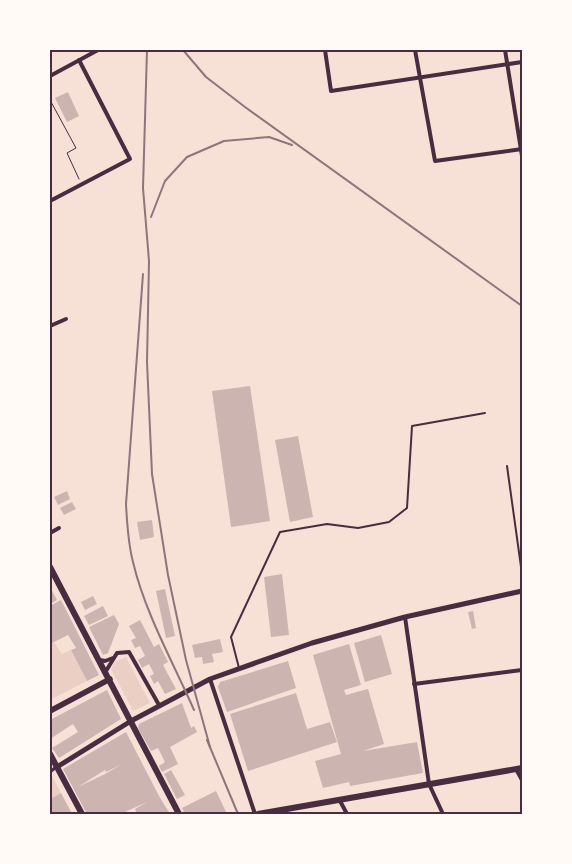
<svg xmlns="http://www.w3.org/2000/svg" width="572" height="864" font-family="Cabin,sans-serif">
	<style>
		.green { fill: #ebcfc5 }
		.building { fill: #ccb4b1; fill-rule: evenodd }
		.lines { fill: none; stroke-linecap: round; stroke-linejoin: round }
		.path { stroke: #4a2c40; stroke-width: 1 }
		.service { stroke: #4a2c40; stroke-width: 2 }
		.pedestrian { stroke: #4a2c40; stroke-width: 3 }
		.minor { stroke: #4a2c40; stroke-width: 4 }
		.tertiary { stroke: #4a2c40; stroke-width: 5 }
		.secondary { stroke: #4a2c40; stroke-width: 5.5 }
		.primary { stroke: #4a2c40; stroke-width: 6 }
		.rail { stroke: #8f747c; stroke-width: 2 }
		.neatline { fill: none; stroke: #4a2c40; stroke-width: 2 }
	</style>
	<rect width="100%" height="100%" fill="#f7e1d7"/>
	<g class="green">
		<path d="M54,642L62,654L71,650L87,681L50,700V644Z"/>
		<path d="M126,657L150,703L133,711L111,669L115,662Z"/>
		<path d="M52,776L61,793L50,799V778Z"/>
	</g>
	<g class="building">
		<path d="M68,92L79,116L67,122L55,98Z"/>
		<path d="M250,386L270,521L231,527L212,391Z"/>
		<path d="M298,436L313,517L290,522L275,440Z"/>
		<path d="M67,491L70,499L58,505L54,497Z"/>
		<path d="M72,502L76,509L64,515L60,508Z"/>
		<path d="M152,520L154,537L140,540L137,522Z"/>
		<path d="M282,574L289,635L271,637L264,577Z"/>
		<path d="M50,587L57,600L50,604Z"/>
		<path d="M165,589L175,636L166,638L156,591Z"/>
		<path d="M93,596L97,604L85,610L81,602Z"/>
		<path d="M61,600L99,675L87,681L71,650L76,648L68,635L50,644V606Z"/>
		<path d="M103,606L108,616L89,625L84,616Z"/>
		<path d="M473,611L476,628L472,629L468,612Z"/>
		<path d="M114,615L119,624L108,653L103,655L89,627Z"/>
		<path d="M140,620L154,647L159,644L168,662L163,665L176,689L165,694L158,681L154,684L150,676L154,674L149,664L142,668L138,660L145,656L140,646L135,648L131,640L136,638L129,626Z"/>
		<path d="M381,635L392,674L365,682L354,643Z"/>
		<path d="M220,639L223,652L212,654L214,662L203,664L202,657L195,658L192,645Z"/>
		<path d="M349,644L361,685L344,690L346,695L368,689L384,744L363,751L417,742L423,773L350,786L349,782L323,788L315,761L341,754L313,655Z"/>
		<path d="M288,661L296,688L227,712L218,687L220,682Z"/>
		<path d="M107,690L121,719L59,758L52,748L78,732L73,724L50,739V720Z"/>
		<path d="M296,693L307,729L330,722L337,742L248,771L230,714Z"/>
		<path d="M182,703L191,728L194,726L197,732L170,747L178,764L162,772L159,766L165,762L158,748L151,751L138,728L139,724Z"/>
		<path d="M126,732L159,796L170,814H137L135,809L147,802L125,812L127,814H87L63,769ZM122,764L105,774L78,787L105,770L106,772Z"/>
		<path d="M171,770L185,795L177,799L164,774Z"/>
		<path d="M216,791L227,814H185L182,808Z"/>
		<path d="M61,793L69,808L72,814H50V799Z"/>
	</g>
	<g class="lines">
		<path class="path" d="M50,100L76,148L67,153L79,179"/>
		<g class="service">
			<path d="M507,466L522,574"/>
			<path d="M239,668L231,637L280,532L327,524L358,528L389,522L407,508L412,426L485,413"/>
		</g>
		<path class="pedestrian" d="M50,772L56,767"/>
		<g class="minor">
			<path d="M325,50L331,91L522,62"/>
			<path d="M415,50L435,161L522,149"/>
			<path d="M505,50L522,156"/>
			<path d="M50,76L98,50"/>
			<path d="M50,201L130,159L79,60"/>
			<path d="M50,326L66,319"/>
			<path d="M50,533L59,528"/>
			<path d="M405,617L429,784L443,814"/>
			<path d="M100,660L105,661L113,658"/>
			<path d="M106,671L117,653L129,652L159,705"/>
			<path d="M210,679L255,814"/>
			<path d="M414,684L522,670"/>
			<path d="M516,769L522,780"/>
			<path d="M339,799L347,814"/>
		</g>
		<path class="tertiary" d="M57,767L131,721L210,679L312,643L405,617L522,591"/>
		<path class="secondary" d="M50,711L110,679"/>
		<g class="primary">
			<path d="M50,567L179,814"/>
			<path d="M50,754L82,814"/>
			<path d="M258,814L522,768"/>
		</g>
		<g class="rail">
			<path d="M147,50L143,188L149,261L147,362L152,474L168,575L186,660L210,747"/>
			<path d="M183,50L206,77L245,107L522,306"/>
			<path d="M151,217L165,181L187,157L224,141L269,137L292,145"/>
			<path d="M143,274L126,504C127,524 128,543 133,562C145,613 173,662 194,710"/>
			<path d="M207,740L238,814"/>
		</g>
	</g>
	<rect width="572" height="864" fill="none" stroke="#fffaf5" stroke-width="102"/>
	<rect x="51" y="51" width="470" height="762" class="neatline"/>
</svg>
